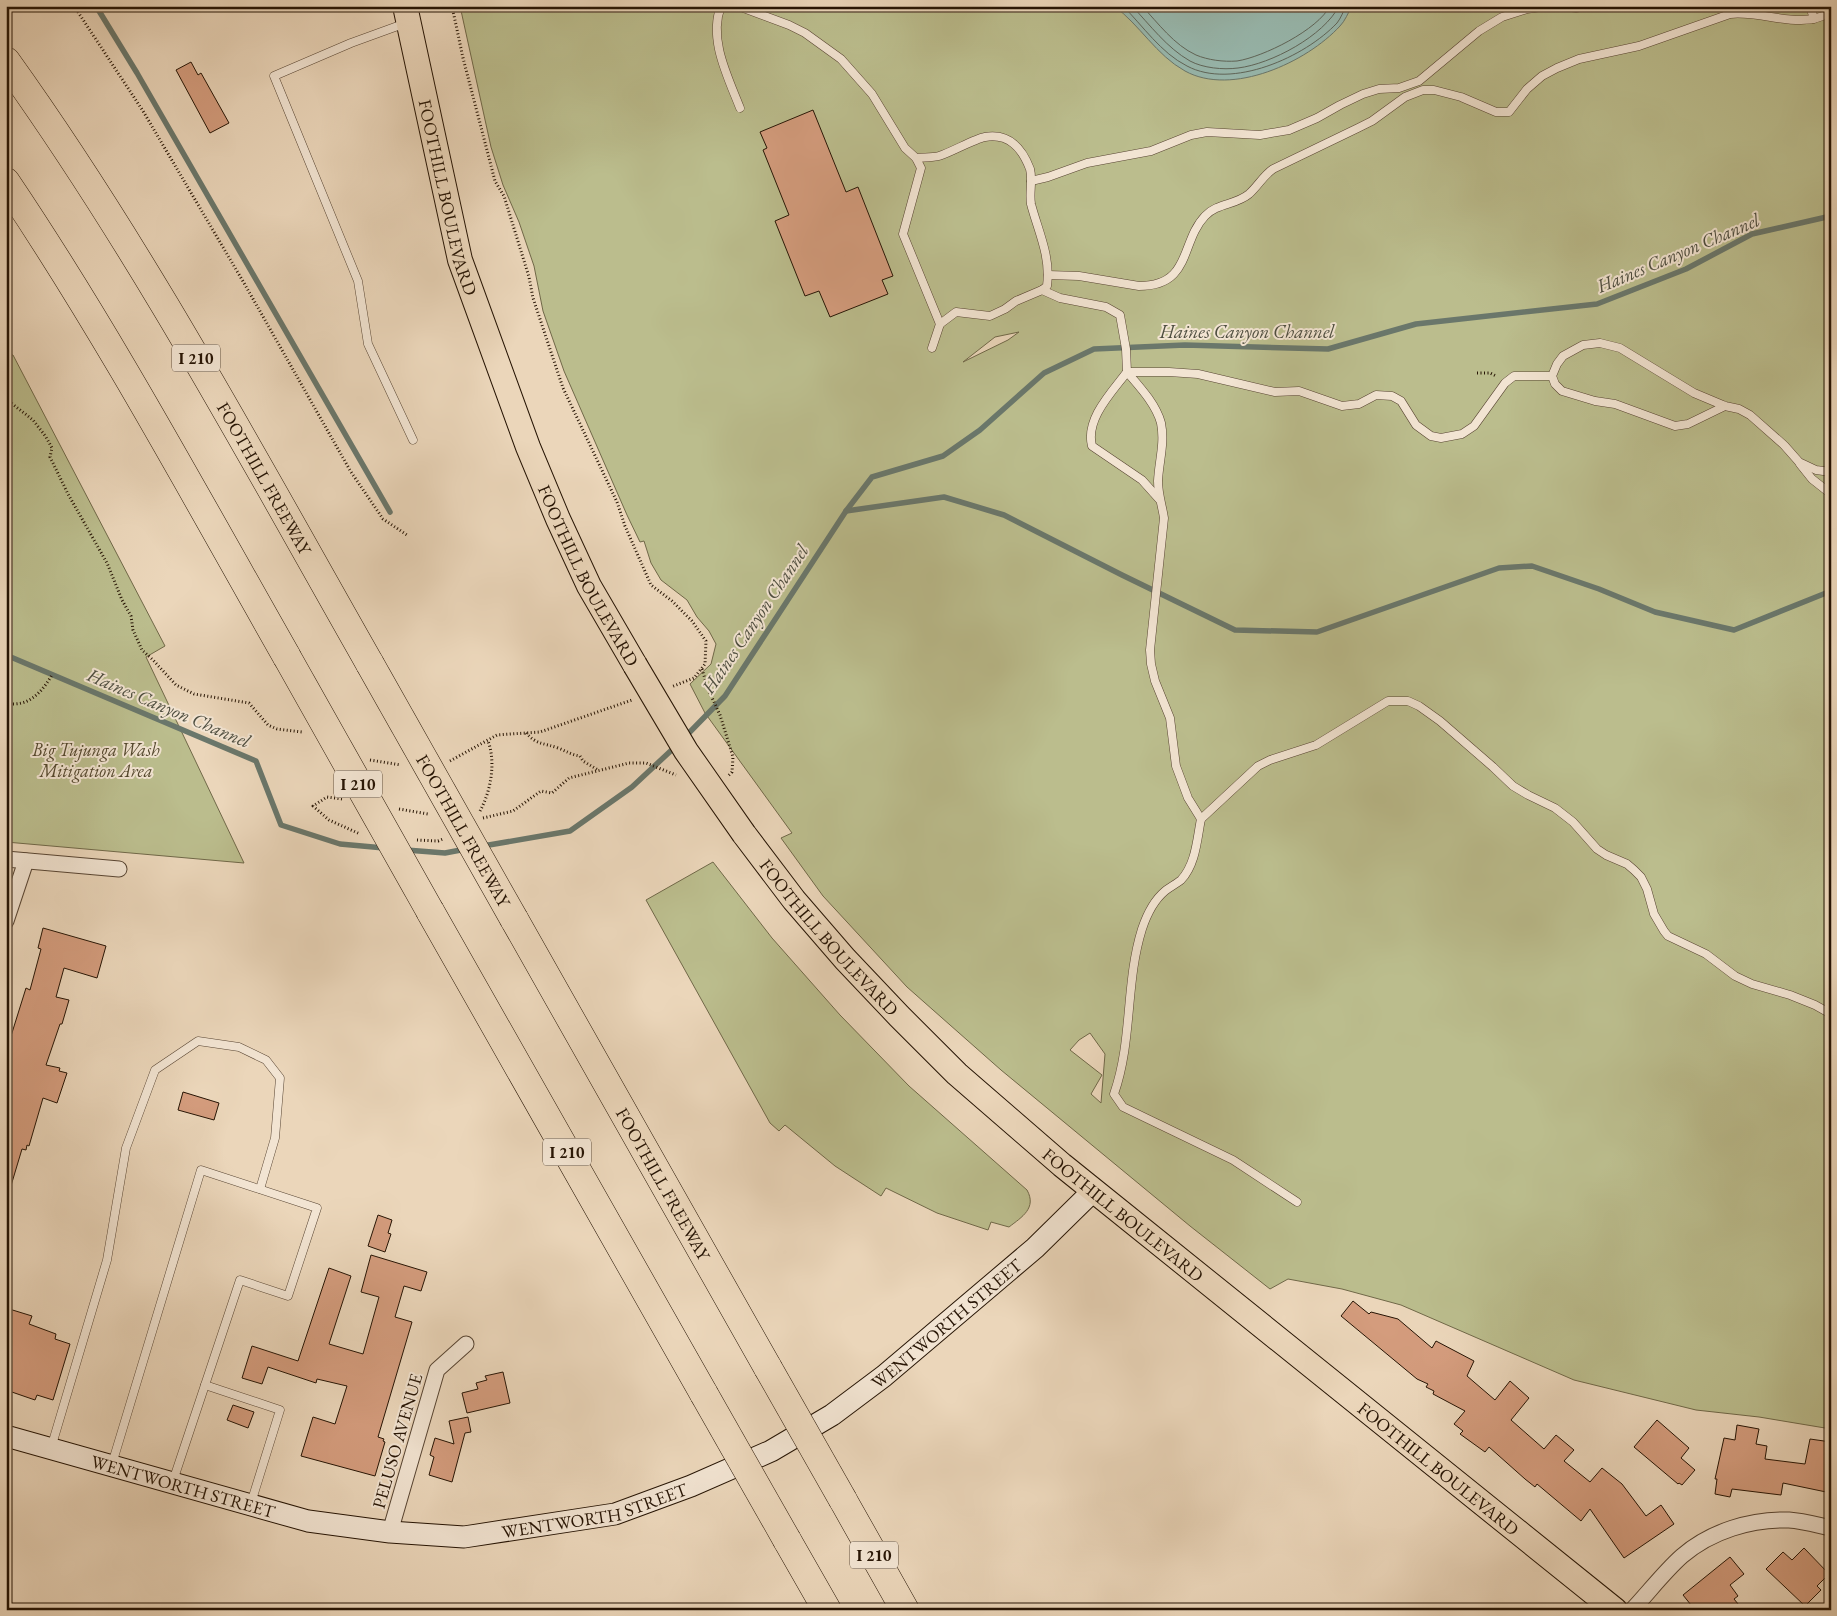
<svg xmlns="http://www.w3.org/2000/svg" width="1837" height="1616" font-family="'EB Garamond',serif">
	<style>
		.green { fill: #bbbd8d; stroke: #706848; fill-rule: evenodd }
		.water { fill: #98b9af; stroke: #6a776b }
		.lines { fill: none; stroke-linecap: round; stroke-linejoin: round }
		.shore { stroke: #5f665a; stroke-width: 1 }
		.stream { stroke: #6a776b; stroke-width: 5.5 }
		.building { fill: #d49c7d; stroke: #261404 }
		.lane-casing { stroke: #574432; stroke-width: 9 }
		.street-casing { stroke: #574432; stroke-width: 17 }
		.secondary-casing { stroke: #261404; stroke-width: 23 }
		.primary-casing { stroke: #261404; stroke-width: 26 }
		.highway-casing { stroke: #261404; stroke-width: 29 }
		.path { stroke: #261404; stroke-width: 3; stroke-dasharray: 1 2.5; stroke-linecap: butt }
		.lane { stroke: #f2e4d2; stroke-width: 8 }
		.street { stroke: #f2e4d2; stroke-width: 15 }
		.secondary { stroke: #f2e4d2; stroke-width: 21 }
		.primary { stroke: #ebd6ba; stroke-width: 24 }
		.highway { stroke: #ebd6ba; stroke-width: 28 }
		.primary-bridge-casing { stroke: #261404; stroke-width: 26; stroke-linecap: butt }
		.highway-bridge-casing { stroke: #261404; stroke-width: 29; stroke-linecap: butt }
		.primary-bridge { stroke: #ebd6ba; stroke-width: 24 }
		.highway-bridge { stroke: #ebd6ba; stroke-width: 28 }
		.labels { text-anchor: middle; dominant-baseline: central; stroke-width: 4; stroke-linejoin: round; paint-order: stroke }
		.shield { fill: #f2e4d2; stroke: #635242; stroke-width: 1 }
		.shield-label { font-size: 16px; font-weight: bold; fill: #261404 }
		.street-label { font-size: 18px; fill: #261404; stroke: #f2e4d2 }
		.park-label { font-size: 18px; font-style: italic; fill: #53472d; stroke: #f2e4d2 }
		.water-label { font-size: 19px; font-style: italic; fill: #4e4e40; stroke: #f2e4d2 }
	</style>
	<rect width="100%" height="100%" fill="#ebd6ba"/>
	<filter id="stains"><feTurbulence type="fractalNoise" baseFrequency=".004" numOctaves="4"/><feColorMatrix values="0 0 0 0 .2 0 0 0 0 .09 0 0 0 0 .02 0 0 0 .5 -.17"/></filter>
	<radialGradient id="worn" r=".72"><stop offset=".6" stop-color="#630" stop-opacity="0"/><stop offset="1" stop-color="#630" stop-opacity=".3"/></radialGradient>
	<g class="green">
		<path d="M460,6H1831V1429L1759,1417L1696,1410L1574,1380L1401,1305L1342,1289L1288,1279L1270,1289L1190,1226L1001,1070L907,987L823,896L781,838L792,833L705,713L690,684L711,664L716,644L709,631L697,617L687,600L661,580L651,563L644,541L640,542L627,515L564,371L543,311L534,266L519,222L503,185L491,147ZM1019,332L1008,340L963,362L995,337ZM1090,1033L1105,1054L1101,1103L1091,1094L1102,1075L1070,1050L1079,1040Z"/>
		<path d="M6,354L13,355L165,646L146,657L244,863L6,842Z"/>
		<path d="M713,862L772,938L840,1015L909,1086L1027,1190C1037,1208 1022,1217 1009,1227L991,1222L988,1230L937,1213L886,1188L881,1196L835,1166L785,1125L779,1131L770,1123L646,900Z"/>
	</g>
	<path class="water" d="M1114,6H1352C1348,13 1345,21 1340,26C1307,62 1232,97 1185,71C1156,55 1140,25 1114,6Z"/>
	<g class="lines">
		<g class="shore">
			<path d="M1123,6C1143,26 1161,53 1187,66C1232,90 1305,57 1337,23C1341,18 1343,12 1346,6"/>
			<path d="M1132,6C1150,25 1167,48 1190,61C1203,68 1223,70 1238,68C1271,64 1324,36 1339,6"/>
			<path d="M1142,6C1158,23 1174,45 1196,55C1208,60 1223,62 1237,61C1263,57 1318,30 1330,6"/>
		</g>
		<g class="stream">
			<path d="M96,6L137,73L390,512"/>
			<path d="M846,511L944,497L1004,515L1122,575L1235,630L1317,632L1499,568L1532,566L1599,589L1655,612L1734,630L1831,591"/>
			<path d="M6,655L256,761L281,825L340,844L384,848"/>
			<path d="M685,737L725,696L846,511L872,477L943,456L980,430L1044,373L1094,349L1185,345L1328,349L1416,324L1597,304L1686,269L1752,234L1831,216"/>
			<path d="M483,846L570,831L632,787L677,745"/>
			<path d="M406,850L445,853L466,849"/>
		</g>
	</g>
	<g class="building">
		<path d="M191,62L198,75L201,73L229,123L210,133L176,70Z"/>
		<path d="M813,110L846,192L858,187L893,276L882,280L888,294L830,317L819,291L805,296L775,221L789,215L763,150L767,148L760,132Z"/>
		<path d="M43,928L106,946L97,978L64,968L56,997L69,1000L62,1024H60L46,1065L60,1068L59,1071L67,1073L57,1103L43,1098L29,1146L27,1145L26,1150L22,1149L10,1189L6,1188V1052L26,988L30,990L41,949L38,948Z"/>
		<path d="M183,1092L219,1103L214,1120L178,1110Z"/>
		<path d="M378,1215L392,1220L388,1233L391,1234L385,1252L368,1246Z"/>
		<path d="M371,1255L427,1272L421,1291L404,1286L395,1317L412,1322L378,1437L384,1439L383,1441L385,1442L375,1476L301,1456L313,1417L335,1424L347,1386L317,1379L316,1383L268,1367L262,1384L242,1378L252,1346L298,1361L329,1268L351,1276L329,1344L363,1354L379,1297L361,1292Z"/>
		<path d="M1353,1301L1369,1314L1371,1312L1398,1319L1432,1348L1436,1341L1474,1361L1467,1376L1495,1400L1510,1381L1529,1398L1511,1420L1544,1449L1556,1435L1574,1450L1564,1461L1590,1482L1602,1468L1622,1484L1646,1516L1661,1505L1674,1524L1624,1558L1590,1509L1581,1521L1537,1484L1535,1487L1525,1479L1489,1447L1485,1452L1460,1434L1463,1431L1454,1424L1465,1411L1433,1394L1434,1391L1426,1387L1428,1384L1417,1379L1341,1316Z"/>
		<path d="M6,1308L32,1316L29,1324L56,1334L55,1339L70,1344L53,1400L37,1395L35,1400L6,1390Z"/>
		<path d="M503,1372L510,1403L467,1413L462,1393L478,1389L476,1383L487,1380L485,1376Z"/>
		<path d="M233,1405L254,1412L248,1428L227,1420Z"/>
		<path d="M468,1417L471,1432L465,1433L452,1482L429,1475L434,1457L430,1455L435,1438L454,1444L449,1421Z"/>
		<path d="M1657,1420L1689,1448L1681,1458L1695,1470L1682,1485L1679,1483L1678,1484L1634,1447Z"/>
		<path d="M1737,1425L1759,1429L1756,1444L1767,1446L1765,1459L1805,1464L1810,1439L1831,1442V1493L1783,1483L1781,1495L1732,1489L1730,1497L1715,1494L1717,1479H1715L1724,1438L1735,1440Z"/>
		<path d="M1804,1548L1829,1574L1817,1586L1821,1590L1805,1606L1766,1569L1783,1552L1792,1560Z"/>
		<path d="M1730,1557L1744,1574L1730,1585L1738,1596L1734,1599L1743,1610H1695L1683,1595Z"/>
	</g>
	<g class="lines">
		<g class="lane-casing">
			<g id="lane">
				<path d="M721,6C708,39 728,77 740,108"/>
				<path d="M738,6L789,25L805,33L841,59L872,94L905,148L916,158L921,168L903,234L940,324L932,348"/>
				<path d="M1560,6L1576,8L1589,6"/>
				<path d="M1810,6L1814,19"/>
				<path d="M406,23L351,43L274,76L358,281L368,344L413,440"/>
				<path d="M916,158C923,157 932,158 939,156C952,152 974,139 985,137C1009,133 1022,148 1030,169C1033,180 1029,192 1031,204C1038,231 1051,256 1047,286L1042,290"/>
				<path d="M1031,181L1048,177L1087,163L1151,151L1191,135L1207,132L1260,135L1289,130L1317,118L1340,105L1363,94L1379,89L1399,88L1419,81L1479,31L1502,17L1527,9L1549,6"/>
				<path d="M1048,275L1079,276L1139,286C1192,286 1180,242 1205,216C1217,203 1236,205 1249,194C1258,186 1263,176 1273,169L1358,128L1372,121L1405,97L1423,90H1434L1461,97L1496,112H1509L1527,89L1542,76L1557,68L1579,59L1639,46L1730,14C1763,10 1800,31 1831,12"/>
				<path d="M940,324L956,312L990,316L1005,309L1016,301L1042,290L1060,298L1106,307L1120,315L1126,349L1127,372C1139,386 1156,404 1161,423C1165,443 1159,461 1158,481C1158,494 1162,505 1164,518L1150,650L1151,664L1155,681L1170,718L1176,766L1188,798L1201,819C1197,839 1196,864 1181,880C1176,884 1170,887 1165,891C1153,901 1147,914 1142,929C1125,983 1133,1040 1114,1094L1123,1107L1233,1160L1297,1202"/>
				<path d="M1725,406L1688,424L1675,426L1615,404L1595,401L1562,391L1555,384L1552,376L1557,364L1563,356L1583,345L1600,343L1620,348L1694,393L1725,406L1739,409L1750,415L1784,445L1799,462L1816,470L1831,472"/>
				<path d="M1800,464L1812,479L1831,494"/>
				<path d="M1159,499L1142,480L1092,446C1085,419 1112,392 1127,372H1169L1198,374L1275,392L1299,391L1342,406L1359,404L1376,395L1392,396L1401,401L1416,425L1431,436L1441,438L1462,434L1474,426L1505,383L1514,376H1552"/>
				<path d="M1201,819L1258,766L1270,760L1316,745L1388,701H1408L1419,706L1440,721L1493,767L1513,786L1528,795L1555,808L1573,822L1597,849L1606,855L1627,864L1634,870L1641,877L1647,889L1654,914L1664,931L1668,936L1706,954L1735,976L1752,984L1790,995L1815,1005L1831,1014"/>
				<path d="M205,1385L280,1410L251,1503"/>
				<path d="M51,1448L107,1260L126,1148L155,1070L198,1041L239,1047L266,1060L280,1078L275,1138L260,1189"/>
				<path d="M112,1464L201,1170L317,1208L288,1296L240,1280L173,1481"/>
			</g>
		</g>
		<g class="street-casing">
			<g id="street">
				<path d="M6,859L119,869"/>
				<path d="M6,921L26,861"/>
				<path d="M390,1532L437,1370L466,1344"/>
				<path d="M1632,1610C1649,1592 1664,1572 1682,1556C1711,1531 1751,1519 1789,1520C1803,1521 1817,1525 1831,1528"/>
			</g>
		</g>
		<g class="secondary-casing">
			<g id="secondary">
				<path id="s1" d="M6,1436L308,1521L390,1532L464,1537L615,1514L691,1486L771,1451L832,1415L884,1376L1035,1248L1094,1190"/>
			</g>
		</g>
		<g class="primary-casing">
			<g id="primary">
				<path id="s2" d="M405,6L460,260L528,447L558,519L589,586L635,665"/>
				<path id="s3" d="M744,834L794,900L845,959L899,1016L957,1074L1062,1165L1615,1610"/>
			</g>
		</g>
		<g class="highway-casing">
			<g id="highway">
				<path id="s4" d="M6,61C143,252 254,460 370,664"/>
				<path d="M6,182C109,335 196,497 287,657"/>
				<path d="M430,911L704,1394"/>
				<path id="s5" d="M514,919L768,1368"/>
				<path d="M843,1500L905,1610"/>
				<path d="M787,1540L827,1610"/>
			</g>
		</g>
		<g class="path">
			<path d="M74,6L143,111L244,283L351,472L383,519L407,535"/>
			<path d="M452,6L463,58L495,181L504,196L529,277L533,298L563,388L617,502L625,526L651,585L672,601L692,621L706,641L705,664L694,678L671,687"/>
			<path d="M1477,373H1490L1496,376"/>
			<path d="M6,399L33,420L46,437L52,448L50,457L68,494L107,563L122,600L131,616L133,630L142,650L153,660L176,685L194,694L249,703L268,725L277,729L302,732"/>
			<path d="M702,669L708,689L720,715L733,757L732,772L728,776"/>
			<path d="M6,703C28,708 42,692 52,675"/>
			<path d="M526,733C537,745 544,743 558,748C566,751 572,755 580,756L583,761L598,770"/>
			<path d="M370,760L401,765"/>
			<path d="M450,761L497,735L540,732L632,700"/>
			<path d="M342,799L327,797L313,806L329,820L360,834"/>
			<path d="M399,809L428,814"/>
			<path d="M480,811C491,791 496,762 488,741"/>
			<path d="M483,818L513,811L541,791L552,793L569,778L629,763H646L676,775"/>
			<path d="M417,840L438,841L443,839"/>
		</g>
		<use href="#lane" class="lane"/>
		<use href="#street" class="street"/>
		<use href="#secondary" class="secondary"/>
		<use href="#primary" class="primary"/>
		<use href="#highway" class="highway"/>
		<g class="primary-bridge-casing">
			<path id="primary-bridge" d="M635,665L686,751L744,834"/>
		</g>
		<g class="highway-bridge-casing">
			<g id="highway-bridge">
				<path d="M287,657L430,911"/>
				<path id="s6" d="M370,664L514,919"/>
				<path d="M768,1368L843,1500"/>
				<path d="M704,1394L787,1540"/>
			</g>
		</g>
		<use href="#primary-bridge" class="primary-bridge"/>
		<use href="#highway-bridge" class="highway-bridge"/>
	</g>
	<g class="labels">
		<g class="shield">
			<rect x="172" y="344.5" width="48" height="27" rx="4"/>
			<rect x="334" y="770.5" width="48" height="27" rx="4"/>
			<rect x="543" y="1138.5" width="48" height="27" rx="4"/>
			<rect x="850" y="1541.5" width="48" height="27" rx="4"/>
		</g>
		<g class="shield-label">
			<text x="196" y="358">I 210</text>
			<text x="358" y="784">I 210</text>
			<text x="567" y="1152">I 210</text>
			<text x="874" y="1555">I 210</text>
		</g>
		<g class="street-label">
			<text stroke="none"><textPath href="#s2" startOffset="196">FOOTHILL BOULEVARD</textPath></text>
			<text stroke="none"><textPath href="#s4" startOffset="491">FOOTHILL FREEWAY</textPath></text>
			<text stroke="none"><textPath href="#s2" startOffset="601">FOOTHILL BOULEVARD</textPath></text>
			<text stroke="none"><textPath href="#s6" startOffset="191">FOOTHILL FREEWAY</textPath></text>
			<text stroke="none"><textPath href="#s3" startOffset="134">FOOTHILL BOULEVARD</textPath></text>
			<text stroke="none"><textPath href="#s5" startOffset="304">FOOTHILL FREEWAY</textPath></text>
			<text stroke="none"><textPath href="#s3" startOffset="539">FOOTHILL BOULEVARD</textPath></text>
			<text stroke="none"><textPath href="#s1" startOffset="1009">WENTWORTH STREET</textPath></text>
			<text transform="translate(397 1441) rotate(-74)">PELUSO AVENUE</text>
			<text stroke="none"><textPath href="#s3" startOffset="944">FOOTHILL BOULEVARD</textPath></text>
			<text stroke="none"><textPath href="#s1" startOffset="184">WENTWORTH STREET</textPath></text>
			<text stroke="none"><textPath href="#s1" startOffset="604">WENTWORTH STREET</textPath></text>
		</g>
		<g class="park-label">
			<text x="96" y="749">Big Tujunga Wash<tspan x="96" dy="21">Mitigation Area</tspan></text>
		</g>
		<g class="water-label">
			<text transform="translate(1678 253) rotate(-23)">Haines Canyon Channel</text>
			<text x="1247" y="331">Haines Canyon Channel</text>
			<text transform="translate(755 619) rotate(-56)">Haines Canyon Channel</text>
			<text transform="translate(169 708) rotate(23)">Haines Canyon Channel</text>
		</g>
	</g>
	<rect width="1837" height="1616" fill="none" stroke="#ebd6ba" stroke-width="25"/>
	<rect x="8" y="8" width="1822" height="1601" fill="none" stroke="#261404" stroke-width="2.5"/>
	<rect x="12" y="12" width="1812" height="1591" fill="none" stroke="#261404"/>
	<rect width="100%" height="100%" filter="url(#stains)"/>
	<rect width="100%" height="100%" fill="url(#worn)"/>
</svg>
